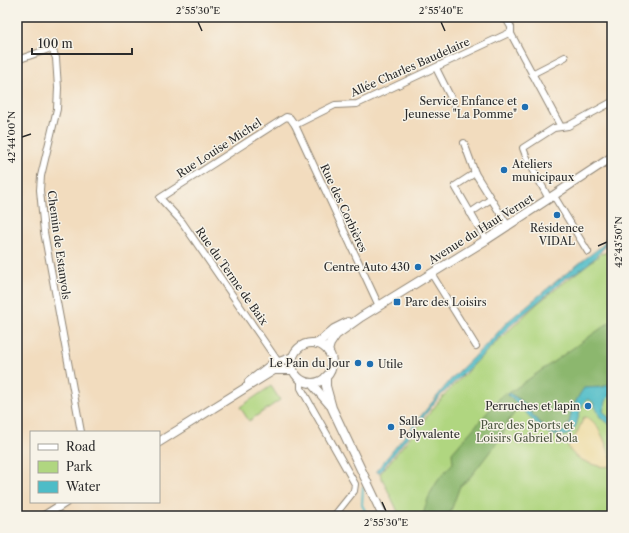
<svg xmlns="http://www.w3.org/2000/svg" width="629" height="533" font-family="'Libre Caslon Text',serif">
	<style>
		.green { fill: #b0d680; stroke: #6e8056 }
		.forest { fill: #8cb76e; stroke: #5c714c }
		.sand { fill: #eeda9e; stroke: #8c8264 }
		.water { fill: #4ebcc7; stroke: #3c7479 }
		.lines { fill: none; stroke-linecap: round; stroke-linejoin: round }
		.stream { stroke: #4ebcc7; stroke-width: 2 }
		.minor-casing { stroke: #8e8474; stroke-width: 8 }
		.major-casing { stroke: #8e8474; stroke-width: 10 }
		.minor { stroke: #fff; stroke-width: 6 }
		.major { stroke: #fff; stroke-width: 8 }
		.ticks { fill: none; stroke: #2b2b2b; stroke-width: 1.5 }
		.poi-dot { fill: #1f6fb2; stroke: #f7f3e8; stroke-width: 1.5 }
		.labels { text-anchor: middle; dominant-baseline: central; stroke-width: 3; stroke-linejoin: round; paint-order: stroke }
		.street-label { font-size: 11px; fill: #2b2b2b; stroke: #f7f3e8 }
		.poi-label { font-size: 11px; fill: #2b2b2b; stroke: #f7f3e8; text-anchor: end }
		.park-label { font-size: 11px; fill: #4c5640; stroke: #f7f3e8 }
		.neatline { fill: none; stroke: #2b2b2b; stroke-width: 1.5 }
		.ticks-label { font-size: 10px; text-anchor: middle; fill: #2b2b2b }
	</style>
	<rect width="100%" height="100%" fill="#f7f3e8"/>
	<filter id="ink" filterUnits="userSpaceOnUse"><feTurbulence type="fractalNoise" baseFrequency=".025" numOctaves="2"/><feDisplacementMap in="SourceGraphic" scale="8" xChannelSelector="R" yChannelSelector="G"/><feConvolveMatrix kernelMatrix="1 2 1 2 8 2 1 2 1" color-interpolation-filters="sRGB"/></filter>
	<filter id="wash" filterUnits="userSpaceOnUse"><feTurbulence type="fractalNoise" baseFrequency=".012" numOctaves="4" result="noise"/><feDisplacementMap in="SourceGraphic" scale="16" xChannelSelector="R" yChannelSelector="G"/><feGaussianBlur stdDeviation="0.9" result="paint"/><feColorMatrix in="noise" values="0 0 0 0 0 0 0 0 0 0 0 0 0 0 0 0 0 1.4 0 .05"/><feComposite in="paint" operator="in"/></filter>
	<g filter="url(#wash)">
		<rect width="100%" height="100%" fill="#f2dcbe"/>
		<g class="green">
			<path d="M612,251V516H400L380,474L441,399L485,353L538,303L601,254Z"/>
			<path d="M271,386L280,400L249,421L240,407Z"/>
		</g>
		<g class="forest">
			<path d="M610,322L612,324V383L603,387L584,389C573,402 573,419 563,432L553,433L534,418L521,400L509,393Z"/>
			<path d="M505,392L520,406L509,420L502,436L468,480L460,486L449,516H423C427,494 438,478 453,463L452,453Z"/>
		</g>
		<path class="sand" d="M584,417C598,417 608,450 612,461L610,466C600,470 567,457 568,444L576,435Z"/>
		<g class="water">
			<path d="M612,223C612,249 586,267 565,279L510,326L485,353L439,397L379,473L376,471L452,378L492,339L507,322L559,279L603,245Z"/>
			<path d="M612,383V394L607,399L603,411L612,421V426L600,417L593,402L588,399C574,408 583,435 562,436C540,438 525,406 507,395L509,393C513,396 518,398 522,402C531,411 554,450 568,426C570,422 570,417 571,414C574,404 578,396 584,388L603,387Z"/>
		</g>
		<g class="lines">
			<path class="stream" d="M363,487L362,505L368,516"/>
		</g>
	</g>
	<g filter="url(#ink)">
		<g class="lines">
			<g class="minor-casing">
				<g id="minor">
					<path d="M505,17L511,27V34"/>
					<path d="M511,34L561,127L568,126L612,102"/>
					<path d="M17,60L49,49L53,51L56,58L58,88L57,109L41,176L40,190L44,232L81,432"/>
					<path d="M436,68L454,104"/>
					<path d="M532,74L565,57"/>
					<path d="M295,125L335,105L357,104L509,33L511,34"/>
					<path d="M464,143L475,173L508,226"/>
					<path d="M475,173L455,186L486,240"/>
					<path d="M554,196L588,252"/>
					<path d="M549,199L526,156L523,148L554,128L561,127"/>
					<path d="M470,213L491,199"/>
					<path d="M431,273L476,346"/>
					<path d="M281,366L182,222L160,198L286,117L290,118L295,125L379,306"/>
					<path d="M301,380V388L355,484L354,491L334,516"/>
				</g>
			</g>
			<g class="major-casing">
				<g id="major">
					<circle cx="312" cy="363" r="20"/>
					<path d="M317,344L334,329L348,322"/>
					<path d="M328,351L330,344L336,335L361,317L486,240L612,157"/>
					<path d="M326,377V386L332,408L383,516"/>
					<path d="M249,382L271,365L293,357"/>
					<path d="M311,383L330,405"/>
					<path d="M159,442L274,370H293"/>
					<path d="M44,516L66,502"/>
				</g>
			</g>
			<use href="#minor" class="minor"/>
			<use href="#major" class="major"/>
		</g>
	</g>
	<path class="ticks" d="M198,22L202,31M441,22L445,31M22,137L31,134M598,246L607,242M382,502L386,511"/>
	<g class="poi-dot">
		<circle cx="525" cy="107" r="4"/>
		<circle cx="504" cy="170" r="4"/>
		<circle cx="557" cy="215" r="4"/>
		<circle cx="418" cy="267" r="4"/>
		<rect x="393" y="298" width="8" height="8" rx="2"/>
		<circle cx="358" cy="363" r="4"/>
		<circle cx="370" cy="364" r="4"/>
		<circle cx="588" cy="406" r="4"/>
		<circle cx="391" cy="427" r="4"/>
	</g>
	<g class="labels">
		<g class="street-label">
			<text transform="translate(410 67) rotate(-24)">Allée Charles Baudelaire</text>
			<text transform="translate(219 148) rotate(-33)">Rue Louise Michel</text>
			<text transform="translate(344 208) rotate(65)">Rue des Corbières</text>
			<text transform="translate(481 229) rotate(-32)">Avenue du Haut Vernet</text>
			<text transform="translate(59 245) rotate(82)">Chemin de Estanyols</text>
			<text transform="translate(232 276) rotate(55)">Rue du Terme de Baix</text>
		</g>
		<g class="poi-label">
			<text x="517" y="101">Service Enfance et<tspan x="517" dy="13">Jeunesse "La Pomme"</tspan></text>
			<text x="512" y="164" text-anchor="start">Ateliers<tspan x="512" dy="13">municipaux</tspan></text>
			<text x="557" y="228" text-anchor="middle">Résidence<tspan x="557" dy="13">VIDAL</tspan></text>
			<text x="410" y="267">Centre Auto 430</text>
			<text x="405" y="302" text-anchor="start">Parc des Loisirs</text>
			<text x="350" y="363">Le Pain du Jour</text>
			<text x="378" y="364" text-anchor="start">Utile</text>
			<text x="580" y="406">Perruches et lapin</text>
			<text x="399" y="421" text-anchor="start">Salle<tspan x="399" dy="13">Polyvalente</tspan></text>
		</g>
		<g class="park-label">
			<text x="527" y="425">Parc des Sports et<tspan x="527" dy="13">Loisirs Gabriel Sola</tspan></text>
		</g>
	</g>
	<rect width="629" height="533" fill="none" stroke="#f7f3e8" stroke-width="44"/>
	<rect x="30" y="431" width="130" height="72" fill="#f7f3e8" stroke="#a5a39c"/>
	<rect x="38" y="444" width="20" height="6" fill="#ffffff" stroke="#a5a39c"/>
	<text x="66" y="451" font-size="12" fill="#2b2b2b">Road</text>
	<rect x="38" y="461" width="20" height="12" fill="#b0d680" stroke="#a5a39c"/>
	<text x="66" y="471" font-size="12" fill="#2b2b2b">Park</text>
	<rect x="38" y="481" width="20" height="12" fill="#4ebcc7" stroke="#a5a39c"/>
	<text x="66" y="491" font-size="12" fill="#2b2b2b">Water</text>
	<path d="M32 48v6h100v-6" fill="none" stroke="#2b2b2b" stroke-width="2"/>
	<text x="38" y="48" font-size="12" fill="#2b2b2b" stroke="#f7f3e8" stroke-width="3" paint-order="stroke">100 m</text>
	<rect x="22" y="22" width="585" height="489" class="neatline"/>
	<g class="ticks-label">
		<text x="198" y="14">2°55'30"E</text>
		<text x="441" y="14">2°55'40"E</text>
		<text transform="translate(11 137) rotate(-90)" y="4">42°44'00"N</text>
		<text transform="translate(618 242) rotate(-90)" y="4">42°43'50"N</text>
		<text x="386" y="526">2°55'30"E</text>
	</g>
</svg>
